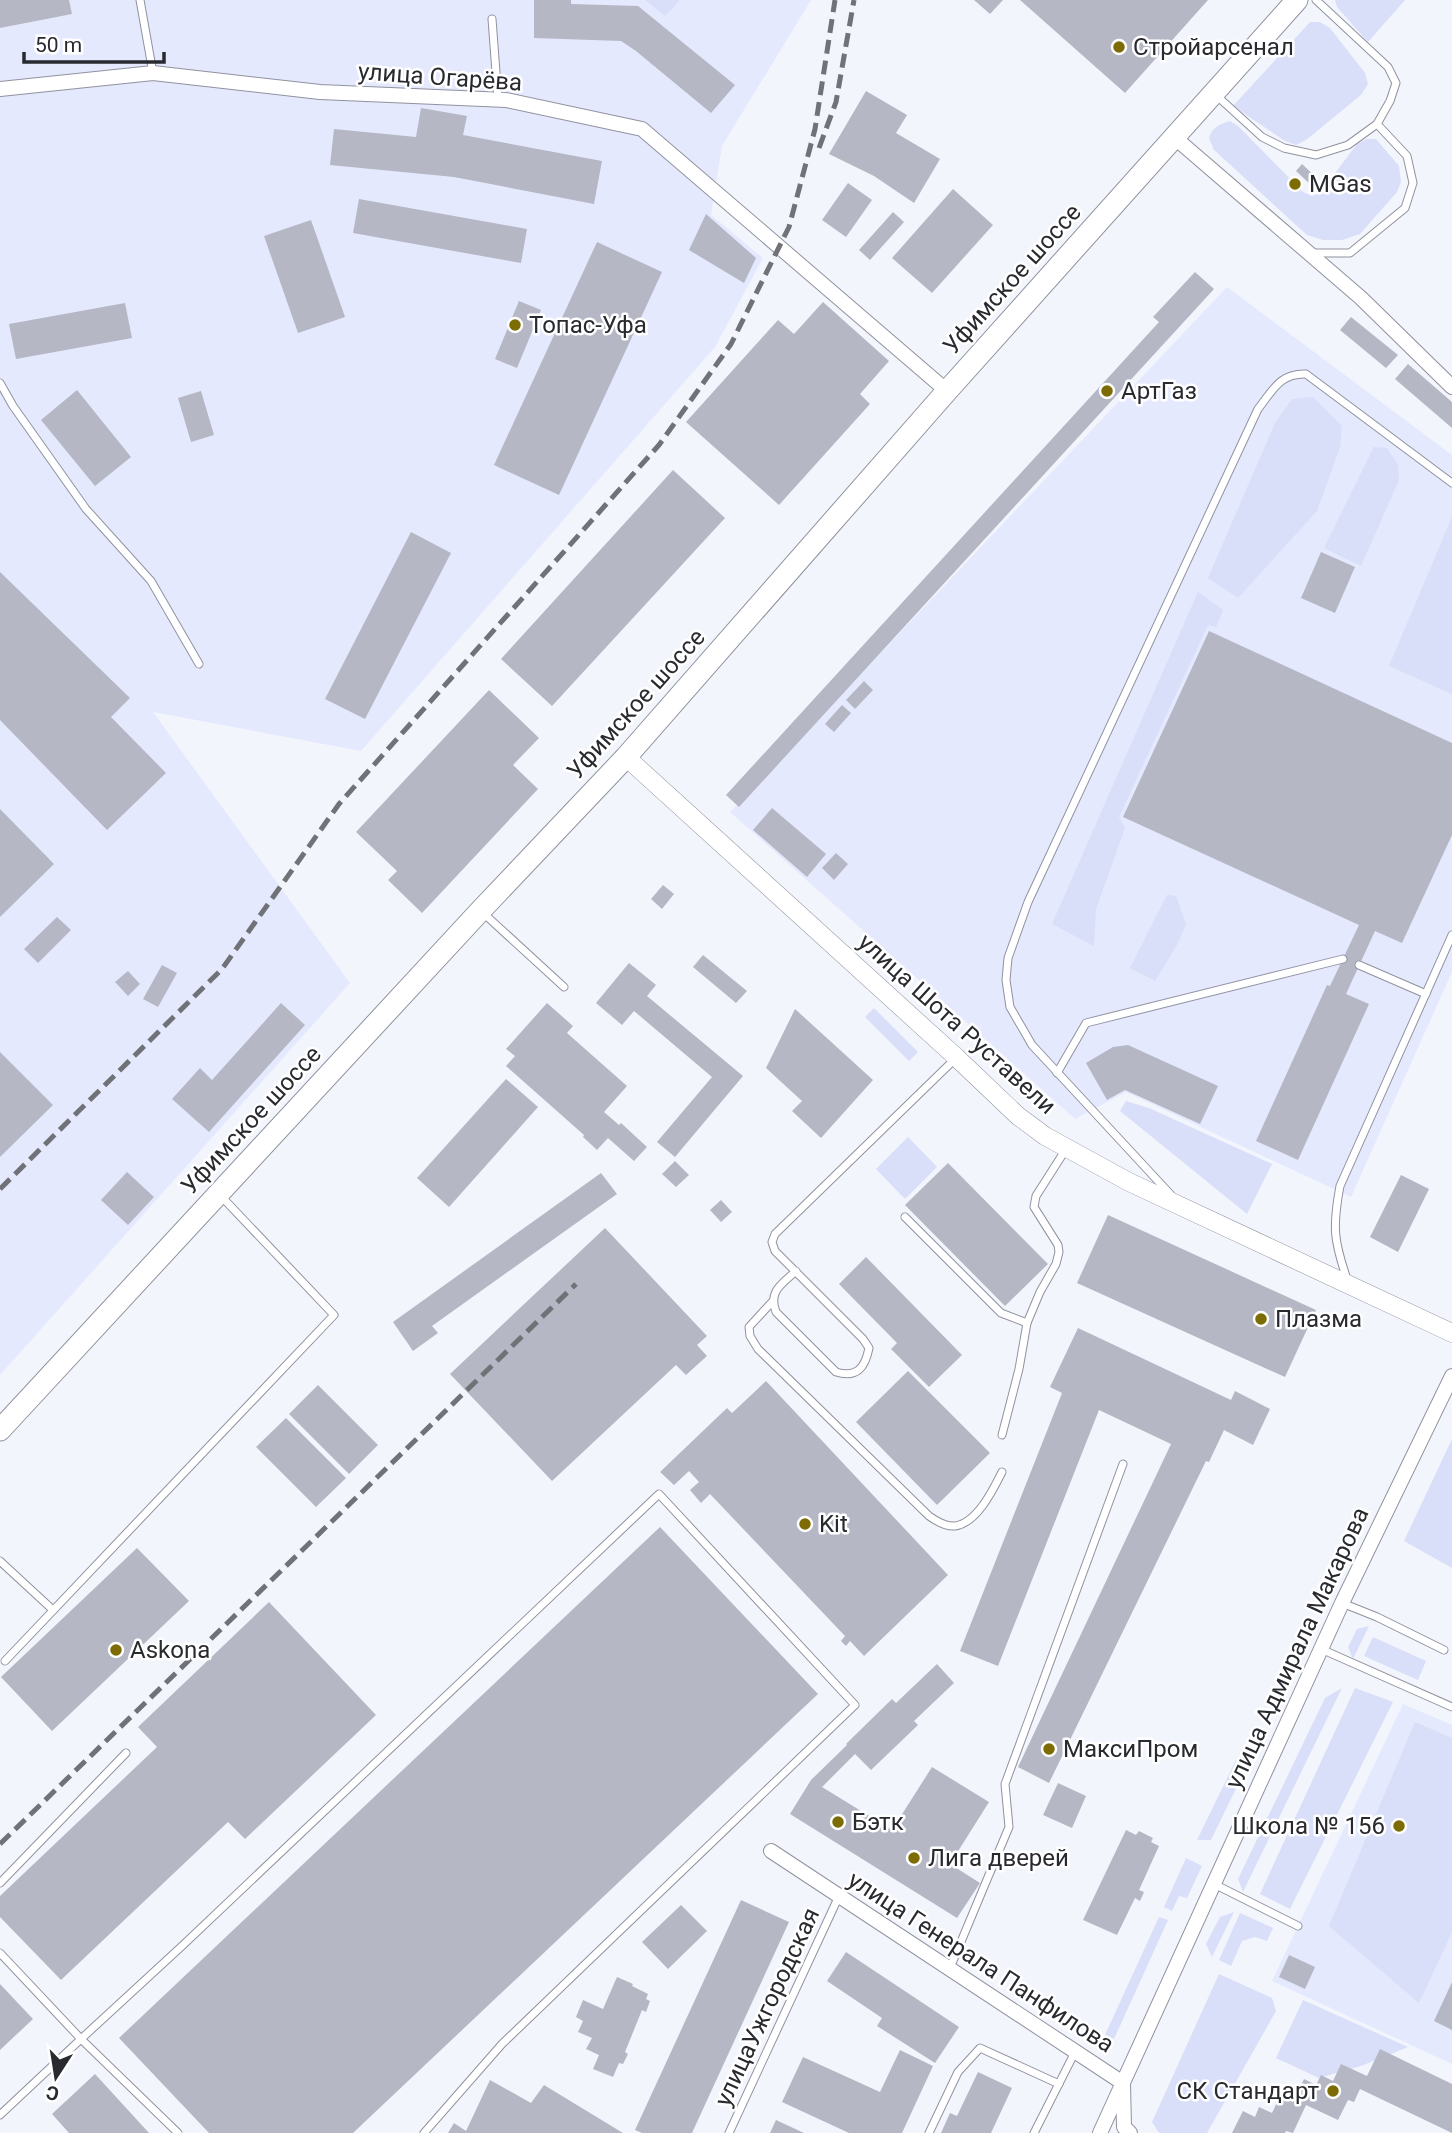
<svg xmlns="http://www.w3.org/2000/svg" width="1452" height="2133" font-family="Roboto,sans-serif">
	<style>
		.built { fill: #e5e9fe }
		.green { fill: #d9def9 }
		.building { fill: #b5b7c4 }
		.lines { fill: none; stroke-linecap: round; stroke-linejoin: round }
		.service-casing { stroke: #90929f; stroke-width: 9 }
		.minor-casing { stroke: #90929f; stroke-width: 16 }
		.tertiary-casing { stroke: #90929f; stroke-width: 19 }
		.secondary-casing { stroke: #90929f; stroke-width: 23 }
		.service { stroke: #fff; stroke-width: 7 }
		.minor { stroke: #fff; stroke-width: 14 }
		.tertiary { stroke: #fff; stroke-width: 18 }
		.secondary { stroke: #fff; stroke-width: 21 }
		.rail { stroke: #707278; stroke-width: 5; stroke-dasharray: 14 7; stroke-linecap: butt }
		.poi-dot { fill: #7d6b03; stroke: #fff; stroke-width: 2.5 }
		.labels { text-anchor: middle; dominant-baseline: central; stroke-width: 5; stroke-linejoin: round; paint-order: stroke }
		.poi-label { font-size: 24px; fill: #292a2f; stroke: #fff; text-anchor: start }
		.street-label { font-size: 24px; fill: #292a2f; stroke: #fff }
	</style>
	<rect width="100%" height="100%" fill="#f3f5fd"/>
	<g class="built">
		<path d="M0,0H811L722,146L711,215L763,258L715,347L361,751L153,712L350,983L0,1375Z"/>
		<path d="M1227,287L1452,455V972L1351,1197L1126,1092L1075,1119L730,812Z"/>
		<path d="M1403,1704L1452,1725V2064L1272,1981Z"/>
	</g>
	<g class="green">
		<path d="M645,0H680L665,16Z"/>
		<path d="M1335,0H1405L1368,42L1337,7Z"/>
		<path d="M1310,22H1320L1330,28L1365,73L1368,84L1361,95L1306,140L1296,145L1285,141L1233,106Z"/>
		<path d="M1230,121L1238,126L1303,192L1312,196L1320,193L1357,144L1367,139H1376L1399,166L1401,182L1397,192L1360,234L1342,240H1323L1307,235L1214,150L1209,138C1212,128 1219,124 1230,121Z"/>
		<path d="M1313,397L1342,426L1340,447L1317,511L1238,598L1208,578L1275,423L1292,399Z"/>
		<path d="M1374,447L1387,448L1398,465L1399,480L1361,566L1324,548Z"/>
		<path d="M1452,517V694L1389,666Z"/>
		<path d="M1198,592L1223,610L1216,627L1208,625L1119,817L1125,828L1096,909L1094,946L1052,924Z"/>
		<path d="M1167,895L1176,896L1186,924L1178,943L1155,981L1130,968Z"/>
		<path d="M874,1008L918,1052L909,1061L865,1017Z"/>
		<path d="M1126,1101L1149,1108L1272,1164L1247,1214L1120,1111Z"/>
		<path d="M908,1137L937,1167L905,1199L876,1169Z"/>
		<path d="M1452,1439V1568L1404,1541Z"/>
		<path d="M1369,1626L1353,1659L1348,1647L1357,1629Z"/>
		<path d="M1373,1637L1426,1661L1418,1680L1364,1656Z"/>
		<path d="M1342,1688L1243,1892L1238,1879L1325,1698Z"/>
		<path d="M1355,1688L1393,1702L1290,1909L1260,1894Z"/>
		<path d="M1415,1722L1452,1738V1932L1419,2003L1329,1926Z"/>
		<path d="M1236,1760L1243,1774L1211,1840H1197Z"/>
		<path d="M1186,1858L1202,1866L1187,1898L1179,1896L1172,1911L1164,1907Z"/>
		<path d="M1234,1912L1212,1957L1206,1944L1220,1917Z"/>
		<path d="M1240,1913L1273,1928L1267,1941L1255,1937L1242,1941L1231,1966L1219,1960Z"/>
		<path d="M1159,1917L1168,1920L1114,2039L1105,2035Z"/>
		<path d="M1219,1974L1272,1998L1276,2011L1207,2133H1159L1152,2122Z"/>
		<path d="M1303,2000L1408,2047L1361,2066L1319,2078L1276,2058Z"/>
	</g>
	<g class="building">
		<path d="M0,0H69L72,14L0,28Z"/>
		<path d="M534,0H571V4L638,6L735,85L711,113L636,51L621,41L534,38Z"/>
		<path d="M974,0H1003L990,14Z"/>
		<path d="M1020,0H1208L1125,93Z"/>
		<path d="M866,91L907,115L896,133L940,159L914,203L874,176L829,154Z"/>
		<path d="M421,108L467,116L463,135L602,161L594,204L454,177L330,165L334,129L416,137Z"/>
		<path d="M1302,164L1317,178L1311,185L1296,171Z"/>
		<path d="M848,183L872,200L846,237L822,220Z"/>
		<path d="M953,189L993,225L932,293L892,258Z"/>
		<path d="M359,199L527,229L521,263L353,233Z"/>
		<path d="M893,212L904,222L870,260L859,250Z"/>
		<path d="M706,214L756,258L744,283L689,250Z"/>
		<path d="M311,220L345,317L298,333L264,236Z"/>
		<path d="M597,242L662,272L559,495L494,465Z"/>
		<path d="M1195,272L1214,289L739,807L726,795L1159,322L1153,317Z"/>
		<path d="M519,301L541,310L517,368L495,359Z"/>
		<path d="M823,302L889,361L860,394L870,404L779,505L686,422L778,320L794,334Z"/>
		<path d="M125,303L132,338L16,359L9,324Z"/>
		<path d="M1351,317L1398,355L1386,368L1340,330Z"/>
		<path d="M1408,364L1452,402V428L1395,379Z"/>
		<path d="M77,390L131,457L95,486L41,420Z"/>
		<path d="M201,391L214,435L191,442L178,398Z"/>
		<path d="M673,470L725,518L552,706L501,659Z"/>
		<path d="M411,532L451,553L365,719L325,699Z"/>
		<path d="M1321,552L1355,567L1335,613L1301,598Z"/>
		<path d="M0,572L130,698L111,717L166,773L107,830L0,720Z"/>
		<path d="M1209,631L1452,743V835L1402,943L1375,931L1346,994L1369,1004L1298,1160L1256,1141L1327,985L1330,986L1359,925L1123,817Z"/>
		<path d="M864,681L873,690L855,709L846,700Z"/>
		<path d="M489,690L539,738L513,765L538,789L422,913L388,880L397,871L356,832Z"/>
		<path d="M842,705L851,713L834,732L825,724Z"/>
		<path d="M772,808L826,854L807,877L753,830Z"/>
		<path d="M0,809L54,864L0,917Z"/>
		<path d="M836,853L848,864L834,880L822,868Z"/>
		<path d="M663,885L674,894L662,909L651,899Z"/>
		<path d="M57,917L71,930L38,963L24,949Z"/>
		<path d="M703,955L747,991L736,1003L693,967Z"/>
		<path d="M629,963L656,985L647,996L743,1076L675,1157L657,1142L712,1077L634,1011L622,1025L596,1003Z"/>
		<path d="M162,965L177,973L158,1007L143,999Z"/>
		<path d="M128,971L140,984L128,996L115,982Z"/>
		<path d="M281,1003L305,1025L209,1132L172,1099L200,1068L212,1080Z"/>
		<path d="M547,1003L573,1026L567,1033L627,1086L604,1112L619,1125L621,1123L647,1147L634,1161L608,1138L597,1150L583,1137L584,1135L506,1066L515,1056L506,1049Z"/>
		<path d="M795,1009L873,1080L821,1138L792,1111L802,1101L766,1068Z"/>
		<path d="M1128,1045L1218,1086L1200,1124L1125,1090L1107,1100L1086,1063L1113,1047Z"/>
		<path d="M0,1052L53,1105L0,1157Z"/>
		<path d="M506,1079L538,1107L449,1207L417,1178Z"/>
		<path d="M675,1161L689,1175L676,1187L662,1174Z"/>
		<path d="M948,1163L1048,1264L1005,1306L905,1205Z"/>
		<path d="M127,1172L154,1197L128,1225L101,1200Z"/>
		<path d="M601,1173L617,1194L432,1326L438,1333L413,1351L393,1322Z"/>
		<path d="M1401,1175L1429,1189L1398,1252L1370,1237Z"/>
		<path d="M721,1200L732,1212L721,1222L710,1210Z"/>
		<path d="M1108,1215L1316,1310L1285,1377L1077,1283Z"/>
		<path d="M605,1228L707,1336L697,1345L707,1356L686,1375L676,1365L552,1481L450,1374Z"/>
		<path d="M866,1257L962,1355L929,1387L891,1349L897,1343L839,1284Z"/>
		<path d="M1078,1328L1231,1400L1235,1391L1270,1409L1253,1445L1224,1430L1209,1462L1206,1461L1049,1783L1018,1767L1171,1444L1099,1410L998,1666L960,1651L1062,1393L1050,1387Z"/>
		<path d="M908,1371L990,1453L937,1505L856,1422Z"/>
		<path d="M766,1381L948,1575L864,1656L850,1641L846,1646L841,1641L845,1636L710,1494L701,1503L690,1490L699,1482L689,1471L674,1485L660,1472L727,1408L732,1413Z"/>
		<path d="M318,1385L378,1445L349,1474L289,1414Z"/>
		<path d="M286,1418L346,1478L316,1507L256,1447Z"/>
		<path d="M660,1527L818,1694L353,2133H209L119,2038Z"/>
		<path d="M137,1548L189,1601L52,1731L1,1677Z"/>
		<path d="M269,1602L376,1715L245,1839L228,1822L61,1980L0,1917V1896L157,1747L138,1727Z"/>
		<path d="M937,1664L954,1683L914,1721L918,1725L871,1770L855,1754L822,1787L892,1830L932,1767L989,1802L950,1864L980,1883L957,1918L790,1814L811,1780L847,1745L846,1744L892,1699L896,1703Z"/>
		<path d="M1058,1783L1086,1796L1072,1828L1043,1815Z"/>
		<path d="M1126,1830L1136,1835L1139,1831L1153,1838L1151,1842L1159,1846L1139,1890L1144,1892L1140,1901L1135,1898L1117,1935L1083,1920Z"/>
		<path d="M741,1900L789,1922L692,2133H642L635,2130Z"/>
		<path d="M681,1905L707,1931L668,1969L642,1942Z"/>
		<path d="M846,1952L959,2027L935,2063L877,2026L882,2018L827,1981Z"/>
		<path d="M1289,1955L1315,1967L1305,1989L1279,1977Z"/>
		<path d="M617,1977L633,1984L632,1986L648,1994L646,1999L650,2001L646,2012L642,2010L625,2052L628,2054L623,2064L619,2063L613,2077L593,2069L599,2055L586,2049L592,2038L578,2032L583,2021L576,2017L583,2000L603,2009Z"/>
		<path d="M1452,1982V2030L1434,2021Z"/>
		<path d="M0,1984L33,2019L0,2050Z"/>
		<path d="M1380,2049L1452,2084V2133L1360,2089L1354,2102L1348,2100L1338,2120L1306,2105L1293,2133L1286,2131L1285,2133H1232L1243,2111L1255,2117L1259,2107L1272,2113L1280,2096L1293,2102L1304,2079L1316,2085L1321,2075L1333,2081L1341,2064L1367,2076Z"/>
		<path d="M900,2050L933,2066L902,2133H849L782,2102L803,2057L880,2092Z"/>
		<path d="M978,2072L1012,2088L991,2133H941L950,2113L957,2116Z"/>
		<path d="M95,2074L149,2133H69L52,2114Z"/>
		<path d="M490,2080L531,2103L544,2085L623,2133H448L454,2123L466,2131Z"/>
		<path d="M776,2120L804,2133H770Z"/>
	</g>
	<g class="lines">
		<g class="service-casing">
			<g id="service">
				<path d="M140,0L153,73"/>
				<path d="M492,19L498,99"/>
				<path d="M1217,96L1262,137L1284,148L1316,155L1348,145L1377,124L1390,101L1396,83L1388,67L1316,0"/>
				<path d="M1311,253H1350L1405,208L1413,183L1407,156L1377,124"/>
				<path d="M0,383L13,406L86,509L151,581L199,664"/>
				<path d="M481,911L564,987"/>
				<path d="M1359,965L1426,994"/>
				<path d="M1057,1073L1086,1023L1343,959"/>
				<path d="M1171,1195L1032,1045L1010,1007L1006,980L1008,958L1028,902L1258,409C1273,390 1280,373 1306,374L1452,483"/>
				<path d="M905,1217L1001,1313L1027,1323"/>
				<path d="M796,1271C782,1284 768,1291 776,1312L836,1372C857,1378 865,1368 869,1348L863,1339L775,1251L772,1242L775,1234L956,1058"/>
				<path d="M1348,1282C1334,1242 1332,1228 1340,1186L1452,935"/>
				<path d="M772,1302L749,1327L750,1336L758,1349L929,1516C936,1521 946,1527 955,1526C977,1523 993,1490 1002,1472"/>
				<path d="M1002,1435L1019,1369L1027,1323L1040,1292L1056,1264L1059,1252L1058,1245L1034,1207L1036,1196L1066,1149"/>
				<path d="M0,1561L53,1610"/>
				<path d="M1342,1603L1377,1617L1444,1650"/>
				<path d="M1321,1649L1452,1707"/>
				<path d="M5,1661L334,1315L219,1194"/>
				<path d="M0,1883L126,1753"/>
				<path d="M1214,1884L1298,1926"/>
				<path d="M0,1953L81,2039L0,2115"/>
				<path d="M950,1968L1009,1827L1005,1784L1123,1464"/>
				<path d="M178,2133L81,2039L182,1946L659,1494L855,1705L502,2044L424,2133"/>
				<path d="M729,2133L839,1896"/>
				<path d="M929,2133L958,2072L980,2048L1059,2084"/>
				<path d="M1034,2133L1075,2052"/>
			</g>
		</g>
		<g class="minor-casing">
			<g id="minor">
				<path d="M0,89L153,73L320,92L506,100L642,129L947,391"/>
				<path d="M1174,137L1361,298L1452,387"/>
				<path d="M771,1851L1123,2083L1124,2127L1130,2133"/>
				<path d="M1100,2133L1342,1603L1452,1376"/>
			</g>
		</g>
		<g class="tertiary-casing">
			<path id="tertiary" d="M626,757L956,1057L1018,1116L1045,1136L1129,1182L1452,1333"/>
		</g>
		<g class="secondary-casing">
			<path id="secondary" d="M0,1430L481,910L626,757L947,391L1297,0"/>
		</g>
		<use href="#service" class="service"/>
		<use href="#minor" class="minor"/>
		<use href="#tertiary" class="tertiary"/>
		<use href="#secondary" class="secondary"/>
		<g class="rail">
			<path d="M819,148L836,102L854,0"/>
			<path d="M0,1189L222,969L339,804L659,445L731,344L789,227L815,129L835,0"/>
			<path d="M0,1844L576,1284"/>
		</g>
	</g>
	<g class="poi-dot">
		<circle cx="1119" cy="47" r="7"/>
		<circle cx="1295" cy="184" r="7"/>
		<circle cx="515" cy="325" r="7"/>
		<circle cx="1107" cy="391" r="7"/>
		<circle cx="1261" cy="1319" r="7"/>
		<circle cx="805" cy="1524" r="7"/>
		<circle cx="116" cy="1650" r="7"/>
		<circle cx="1049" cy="1749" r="7"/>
		<circle cx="838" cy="1822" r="7"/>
		<circle cx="1399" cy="1826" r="7"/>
		<circle cx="914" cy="1858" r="7"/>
		<circle cx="1333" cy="2091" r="7"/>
	</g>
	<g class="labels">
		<g class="poi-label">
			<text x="1133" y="47">Стройарсенал</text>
			<text x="1309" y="184">MGas</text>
			<text x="529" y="325">Топас-Уфа</text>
			<text x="1121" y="391">АртГаз</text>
			<text x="1275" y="1319">Плазма</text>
			<text x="819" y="1524">Kit</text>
			<text x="130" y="1650">Askona</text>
			<text x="1063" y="1749">МаксиПром</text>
			<text x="852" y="1822">Бэтк</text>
			<text x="1385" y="1826" text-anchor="end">Школа № 156</text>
			<text x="928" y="1858">Лига дверей</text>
			<text x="1319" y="2091" text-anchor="end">СК Стандарт</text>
		</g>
		<g class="street-label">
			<text transform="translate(440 77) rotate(4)">улица Огарёва</text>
			<text transform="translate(1012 279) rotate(-48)">Уфимское шоссе</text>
			<text transform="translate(636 704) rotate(-48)">Уфимское шоссе</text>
			<text transform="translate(957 1024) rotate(42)">улица Шота Руставели</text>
			<text transform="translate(251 1120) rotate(-47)">Уфимское шоссе</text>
			<text transform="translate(1297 1648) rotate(-65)">улица Адмирала Макарова</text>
			<text transform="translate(981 1962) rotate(33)">улица Генерала Панфилова</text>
			<text transform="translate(767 2007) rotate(-65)">улицаУжгородская</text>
		</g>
	</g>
	<g transform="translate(56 2077) rotate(192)" stroke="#ffffff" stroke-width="5" paint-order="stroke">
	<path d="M0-5L12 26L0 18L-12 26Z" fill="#292a2f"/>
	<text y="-10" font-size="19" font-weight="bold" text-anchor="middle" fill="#292a2f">С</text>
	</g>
	<path d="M24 52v10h140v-10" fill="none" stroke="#292a2f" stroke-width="3.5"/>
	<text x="35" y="52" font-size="21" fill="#292a2f" stroke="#ffffff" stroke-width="5" paint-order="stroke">50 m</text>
</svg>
